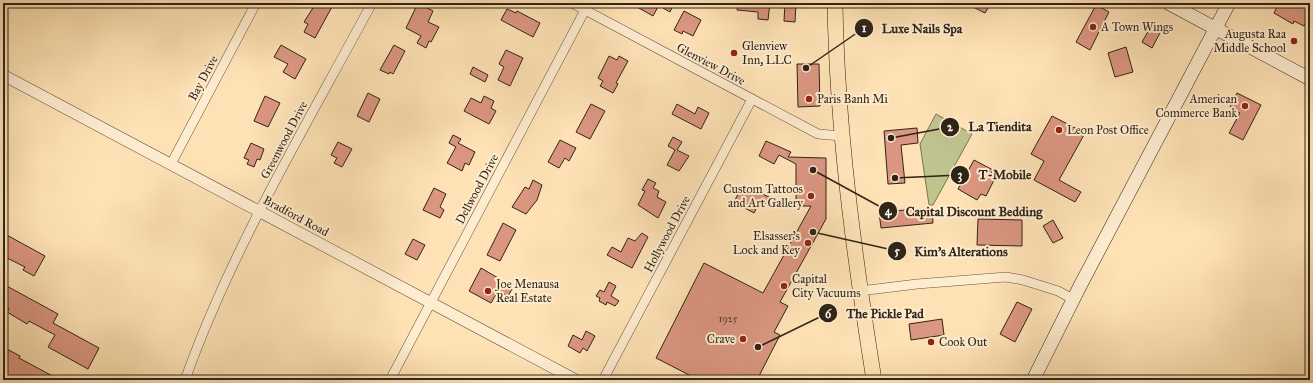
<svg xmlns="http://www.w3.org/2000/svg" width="1313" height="383" font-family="'IM FELL Great Primer',serif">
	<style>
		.green { fill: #bfc38e; stroke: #777453 }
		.building { fill: #db9681; stroke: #2f2418 }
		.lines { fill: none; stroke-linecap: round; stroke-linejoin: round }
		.minor-casing { stroke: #63543f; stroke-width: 10 }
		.tertiary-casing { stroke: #63543f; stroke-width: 12 }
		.secondary-casing { stroke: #2f2418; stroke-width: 14 }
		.primary-casing { stroke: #2f2418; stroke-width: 16 }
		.minor { stroke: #feeccf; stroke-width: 9 }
		.tertiary { stroke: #feeccf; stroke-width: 11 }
		.secondary { stroke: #feeccf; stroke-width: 13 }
		.primary { stroke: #fee2b5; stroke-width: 15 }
		.poi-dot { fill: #8f2418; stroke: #feeccf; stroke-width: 1.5 }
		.labels { text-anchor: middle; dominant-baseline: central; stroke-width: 4; stroke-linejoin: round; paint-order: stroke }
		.number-label { font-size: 10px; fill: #5a4032 }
		.poi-label { font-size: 12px; fill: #2f2418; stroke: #feeccf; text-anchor: start }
		.street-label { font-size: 12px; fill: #2f2418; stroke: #feeccf }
		.leader { fill: none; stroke: #2f2418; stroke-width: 1.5 }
		.callout-dot { fill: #2f2418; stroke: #feeccf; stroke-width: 1.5 }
		.mark-label { font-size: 12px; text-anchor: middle; font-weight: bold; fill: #fff }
		.callout-label { font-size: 13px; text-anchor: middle; font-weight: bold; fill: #2f2418; stroke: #feeccf; stroke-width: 4; stroke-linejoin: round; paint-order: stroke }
	</style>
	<rect width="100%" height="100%" fill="#fee2b5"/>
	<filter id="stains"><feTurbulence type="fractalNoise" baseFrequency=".005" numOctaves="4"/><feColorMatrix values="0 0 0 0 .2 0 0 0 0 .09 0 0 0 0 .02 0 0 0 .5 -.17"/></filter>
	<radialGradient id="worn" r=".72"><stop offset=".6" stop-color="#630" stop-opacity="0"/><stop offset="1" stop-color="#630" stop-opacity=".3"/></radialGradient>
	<path class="green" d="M936,114L972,134L933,205H929L920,144Z"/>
	<g class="building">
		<path d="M316,3H334L315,38L304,32L308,24L304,22Z"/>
		<path d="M418,3L433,11L428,22L439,27L431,42L429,41L426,48L417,43L421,36L406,28Z"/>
		<path d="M630,3H660L653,16Z"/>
		<path d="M666,3H674L670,12L663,8Z"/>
		<path d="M738,3H770L768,20L758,19V12L737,10Z"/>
		<path d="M785,3H796L795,22L784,21Z"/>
		<path d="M965,3H991L985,13Z"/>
		<path d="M1279,3H1310V15L1304,26L1294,21L1293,24L1274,13Z"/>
		<path d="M1096,5L1109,12L1090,50L1076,42Z"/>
		<path d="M507,9L516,13L517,11L540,23L533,37L501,20Z"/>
		<path d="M684,11L701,20L693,36L683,31L682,34L674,30Z"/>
		<path d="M1150,28L1160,33L1152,48L1142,42Z"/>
		<path d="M281,45L306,59L295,79L283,72L288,64L274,57Z"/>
		<path d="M394,45L405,51L393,74L390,72L389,74L380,70Z"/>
		<path d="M1126,47L1133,72L1115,77L1108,53Z"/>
		<path d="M506,50L523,58L510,86L498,80L504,67L499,64Z"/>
		<path d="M609,56L617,60L619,56L628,61L616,83L618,84L613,93L600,86L603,81L598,78Z"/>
		<path d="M797,64H819L820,106L798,107Z"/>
		<path d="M473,67L488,75L485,82L470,74Z"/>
		<path d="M368,93L380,99L369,122L357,116Z"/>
		<path d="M1237,93L1261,105L1243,140L1229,133L1240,113L1230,107Z"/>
		<path d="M265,96L280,103L268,127L254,121Z"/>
		<path d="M484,96L494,101L491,108L496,111L489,124L464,111L471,98L481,103Z"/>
		<path d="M591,104L605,111L590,139L576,132Z"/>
		<path d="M677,104L695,114L698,107L709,113L701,129L672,114Z"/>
		<path d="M1052,116L1085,133L1059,180L1081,192L1075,202L1034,180L1044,161L1031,154Z"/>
		<path d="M917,128L918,143L901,145L905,183L888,184L884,131Z"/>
		<path d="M453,135L461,139L458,143L475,152L469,165L465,163L462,171L447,163L456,147L449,143Z"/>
		<path d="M673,137L682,142L677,150L689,156L679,171L667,165L675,150L668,146Z"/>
		<path d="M560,140L576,148L569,161L565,158L559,168L548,162Z"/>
		<path d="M766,141L791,152L788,157L826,158V219L780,302L788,306L774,332L780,335L758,378L753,375L750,380H699L656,358L704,263L763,293L811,206H796V164L779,155L774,164L759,156Z"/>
		<path d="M338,142L352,149L342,167L334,163L337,158L331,155Z"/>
		<path d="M251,143L264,149L260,160L257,159L254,167L247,164L249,160L244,158Z"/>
		<path d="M974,160L993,170L990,175L995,178L986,196L981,194L977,200L958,189Z"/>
		<path d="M648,179L656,183L653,188L659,191L657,197L666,202L658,218L638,205L645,191L642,190Z"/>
		<path d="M533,180L542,185L537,200L526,214L512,207L525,187L529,189Z"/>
		<path d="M745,186L769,197L764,207L759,203L754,213L734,202L740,190L742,191Z"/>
		<path d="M434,188L446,194L440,207L444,210L440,218L423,210Z"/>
		<path d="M932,208L933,223L881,228L879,212Z"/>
		<path d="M978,219L1022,220V246L977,245Z"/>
		<path d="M1053,220L1063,238L1053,243L1043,226Z"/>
		<path d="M503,223L516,230L500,261L487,255Z"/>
		<path d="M3,233L45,256L34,276L23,270L25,267L3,256Z"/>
		<path d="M642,233L648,237L632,268L607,255L612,247L621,252L628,238L635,241Z"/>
		<path d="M413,239L425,245L417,260L405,254Z"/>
		<path d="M481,268L505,282L504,284L512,289L508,296L498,291L491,303L469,291Z"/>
		<path d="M609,282L616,286L611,296L619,301L615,306L607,302L606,305L599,301L600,298L596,296L600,290L604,292Z"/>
		<path d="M3,284L58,314L53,323L99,348L88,369L48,347L55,335L29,321L27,324L7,312L9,309L3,306Z"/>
		<path d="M1017,302L1032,309L1015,342L1000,334Z"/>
		<path d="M942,319L944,335L911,340L909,324Z"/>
		<path d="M586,331L595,336L587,351L583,348L580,353L568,346L573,335L582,340Z"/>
		<path d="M3,347L20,356L19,358L60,380H10L3,376Z"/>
	</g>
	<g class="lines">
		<g class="minor-casing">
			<g id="minor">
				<path d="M572,3L818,134L842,136"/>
				<path d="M171,164L256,3"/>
				<path d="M860,291L917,284L1006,277L1023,280L1058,291L1073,299"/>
				<path d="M185,380C232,248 306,126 372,3"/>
				<path d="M390,380L585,10"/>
				<path d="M603,380L752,99"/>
			</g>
		</g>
		<g class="tertiary-casing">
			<path id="tertiary" d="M3,75L576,380"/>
		</g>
		<g class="secondary-casing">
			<g id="secondary">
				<path d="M1168,3L1310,79"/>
				<path d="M1033,380L1080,286L1229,3"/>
			</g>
		</g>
		<g class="primary-casing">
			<path id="primary" d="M835,3C837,129 854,255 874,380"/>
		</g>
		<use href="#minor" class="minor"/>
		<use href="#tertiary" class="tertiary"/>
		<use href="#secondary" class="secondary"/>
		<use href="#primary" class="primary"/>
	</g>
	<g class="poi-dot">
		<circle cx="1093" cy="27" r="4"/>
		<circle cx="1294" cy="41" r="4"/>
		<circle cx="734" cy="53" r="4"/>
		<circle cx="809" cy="99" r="4"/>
		<circle cx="1245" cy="106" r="4"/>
		<circle cx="1059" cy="130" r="4"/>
		<circle cx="811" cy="196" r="4"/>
		<circle cx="808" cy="243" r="4"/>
		<circle cx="784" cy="286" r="4"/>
		<circle cx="488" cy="291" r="4"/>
		<circle cx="743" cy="339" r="4"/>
		<circle cx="931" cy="342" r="4"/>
	</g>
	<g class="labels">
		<g class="number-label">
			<text x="728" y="319">1925</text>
		</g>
		<g class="poi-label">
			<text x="1101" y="27">A Town Wings</text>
			<text x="1286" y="34" text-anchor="end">Augusta Raa<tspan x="1286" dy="14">Middle School</tspan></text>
			<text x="742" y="46">Glenview<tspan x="742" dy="14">Inn, LLC</tspan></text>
			<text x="817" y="99">Paris Banh Mi</text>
			<text x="1237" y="99" text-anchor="end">American<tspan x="1237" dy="14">Commerce Bank</tspan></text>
			<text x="1067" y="130">Leon Post Office</text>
			<text x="803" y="189" text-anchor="end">Custom Tattoos<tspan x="803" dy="14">and Art Gallery</tspan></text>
			<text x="800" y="236" text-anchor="end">Elsasser's<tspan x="800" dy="14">Lock and Key</tspan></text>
			<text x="792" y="279">Capital<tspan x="792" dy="14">City Vacuums</tspan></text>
			<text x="496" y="284">Joe Menausa<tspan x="496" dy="14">Real Estate</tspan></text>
			<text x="735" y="339" text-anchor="end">Crave</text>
			<text x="939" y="342">Cook Out</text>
		</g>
		<g class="street-label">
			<text transform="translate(711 64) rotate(28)">Glenview Drive</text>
			<text transform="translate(203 78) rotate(-62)">Bay Drive</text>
			<text transform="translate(284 140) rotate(-62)">Greenwood Drive</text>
			<text transform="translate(477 189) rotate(-62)">Dellwood Drive</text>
			<text transform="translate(296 216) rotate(28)">Bradford Road</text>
			<text transform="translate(667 234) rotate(-62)">Hollywood Drive</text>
		</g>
	</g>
	<path class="leader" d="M806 68L864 28M891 138L950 127M895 178L960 175M813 170L888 211M813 232L897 251M758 347L828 313"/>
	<g class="callout-dot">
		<circle cx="806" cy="68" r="4"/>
		<circle cx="891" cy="138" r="4"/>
		<circle cx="895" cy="178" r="4"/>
		<circle cx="813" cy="170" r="4"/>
		<circle cx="813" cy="232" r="4"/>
		<circle cx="758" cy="347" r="4"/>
		<circle cx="864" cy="28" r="10"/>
		<circle cx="950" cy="127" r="10"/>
		<circle cx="960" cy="175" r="10"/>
		<circle cx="888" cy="211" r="10"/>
		<circle cx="897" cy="251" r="10"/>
		<circle cx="828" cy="313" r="10"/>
	</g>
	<g class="mark-label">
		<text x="864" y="32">1</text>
		<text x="950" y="131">2</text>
		<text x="960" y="179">3</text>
		<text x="888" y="215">4</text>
		<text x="897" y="255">5</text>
		<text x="828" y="318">6</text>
	</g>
	<g class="callout-label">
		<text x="922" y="33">Luxe Nails Spa</text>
		<text x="1000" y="131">La Tiendita</text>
		<text x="1005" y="179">T-Mobile</text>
		<text x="974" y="216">Capital Discount Bedding</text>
		<text x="961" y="256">Kim's Alterations</text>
		<text x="885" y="318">The Pickle Pad</text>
	</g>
	<rect width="1313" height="383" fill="none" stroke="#fee2b5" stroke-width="16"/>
	<rect x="4" y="4" width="1305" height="375" fill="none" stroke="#2f2418" stroke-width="2"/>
	<rect x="8" y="8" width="1297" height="367" fill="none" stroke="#2f2418"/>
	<rect width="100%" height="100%" filter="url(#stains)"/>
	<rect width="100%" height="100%" fill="url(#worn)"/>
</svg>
